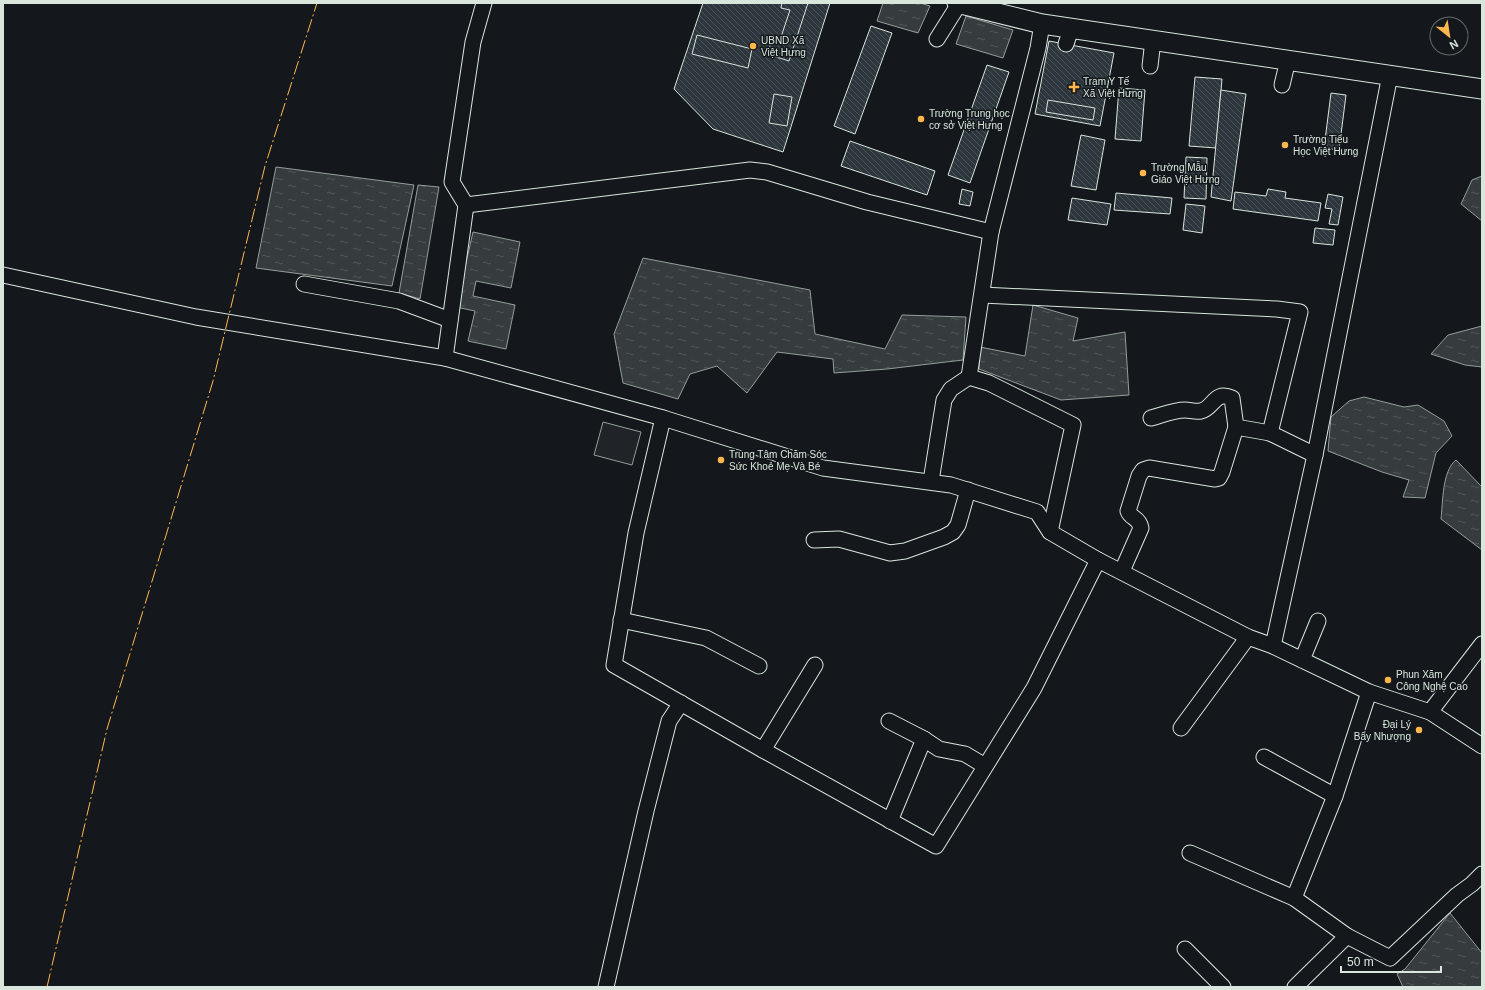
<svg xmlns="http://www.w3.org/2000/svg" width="1485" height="990" font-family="Arial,sans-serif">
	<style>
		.pitch { fill: #202428; stroke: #939e99 }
		.water { fill: url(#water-ripples); stroke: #939e99 }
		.building { fill: url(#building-back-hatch); stroke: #d8e6dc }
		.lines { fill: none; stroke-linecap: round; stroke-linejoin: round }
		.minor-casing { stroke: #d8e6dc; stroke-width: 17 }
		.major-casing { stroke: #d8e6dc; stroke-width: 21 }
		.minor { stroke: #14181c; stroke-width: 15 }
		.major { stroke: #14181c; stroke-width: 19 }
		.power { stroke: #ffb74d; stroke-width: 1; stroke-dasharray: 14 3 2 3; stroke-linecap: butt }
		.poi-dot { fill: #ffb74d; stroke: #14181c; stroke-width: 1.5 }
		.labels { text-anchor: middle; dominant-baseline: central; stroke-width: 3; stroke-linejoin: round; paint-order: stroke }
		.poi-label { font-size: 10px; fill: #d8e6dc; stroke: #14181c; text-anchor: start }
	</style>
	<defs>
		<pattern id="water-ripples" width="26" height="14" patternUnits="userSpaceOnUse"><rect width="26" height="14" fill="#363b3e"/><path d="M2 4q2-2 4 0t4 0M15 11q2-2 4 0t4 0" fill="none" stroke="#525759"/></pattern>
		<pattern id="building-back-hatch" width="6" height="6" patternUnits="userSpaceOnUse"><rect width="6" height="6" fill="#2c363c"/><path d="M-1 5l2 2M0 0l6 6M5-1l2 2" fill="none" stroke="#4a5358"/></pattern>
	</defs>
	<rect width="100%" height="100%" fill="#14181c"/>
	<path class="pitch" d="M603,422L641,432L632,465L594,455Z"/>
	<g class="water">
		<path d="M883,3H920L930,6L918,33L877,21Z"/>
		<path d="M966,16L1013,30L1003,58L956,44Z"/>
		<path d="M276,167L414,185L392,286L256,268Z"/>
		<path d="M1482,176V221L1461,204L1472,180Z"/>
		<path d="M418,185L439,187L420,299L399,293Z"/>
		<path d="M473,232L520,242L511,288L476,281L473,296L515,305L506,349L468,341L475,311L456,307Z"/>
		<path d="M643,258L810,290L815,334L885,349L902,315L966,317L963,360L887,369L834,373L833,359L777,352L747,393L717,366L690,374L678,399L623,383L614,334Z"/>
		<path d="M1033,305L1078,318L1073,341L1125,332L1129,395L1061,400L979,369L980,347L1025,356Z"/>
		<path d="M1482,326V367L1465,365L1431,354L1448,335Z"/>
		<path d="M1364,397L1404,407L1418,405L1444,421L1452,436L1436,453L1425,498L1403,497L1409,480L1382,472L1328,451L1331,417L1349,401Z"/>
		<path d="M1456,460L1482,487V550L1441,519C1443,502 1442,471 1456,460Z"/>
		<path d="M1450,913L1482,953V987H1403L1397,974L1405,969Z"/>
	</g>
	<g class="building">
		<path d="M703,3H830L783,152L713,129L674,89Z"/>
		<path d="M782,3H808L789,61L767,54L772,40L779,43L790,10L781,8Z"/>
		<path d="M871,26L892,33L855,134L834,126Z"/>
		<path d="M697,35L752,49L748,68L692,54Z"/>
		<path d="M1049,41L1114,53L1100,126L1035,114Z"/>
		<path d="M987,65L1009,72L970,183L948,175Z"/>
		<path d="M1195,77L1222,79L1216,148L1189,146Z"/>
		<path d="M1119,88L1145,90L1141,141L1115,139Z"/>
		<path d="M1221,90L1246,94L1231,201L1211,197Z"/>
		<path d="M1331,93L1346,95L1339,150L1324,148Z"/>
		<path d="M774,94L792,97L787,126L769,123Z"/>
		<path d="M1048,100L1095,108L1093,120L1046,112Z"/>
		<path d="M1081,135L1105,140L1096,190L1071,186Z"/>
		<path d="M850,141L935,171L927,195L841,166Z"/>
		<path d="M1186,157L1207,158L1206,199L1184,198Z"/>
		<path d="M962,189L973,192L970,206L959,204Z"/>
		<path d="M1268,189L1286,192L1285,198L1321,203L1318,221L1233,209L1235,192L1266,196Z"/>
		<path d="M1116,193L1172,198L1170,214L1114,210Z"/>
		<path d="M1328,194L1343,197L1338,225L1329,224L1332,209L1325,208Z"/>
		<path d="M1072,198L1111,204L1107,225L1068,220Z"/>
		<path d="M1186,204L1205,206L1202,233L1183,230Z"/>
		<path d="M1315,228L1335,230L1333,245L1313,243Z"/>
	</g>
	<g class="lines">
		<g class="minor-casing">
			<g id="minor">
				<path d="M937,39L959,4"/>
				<path d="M1066,44L1071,29"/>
				<path d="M1150,66L1153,40"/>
				<path d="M1282,85L1288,60"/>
				<path d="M466,205L750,170L767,172L867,202L991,232"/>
				<path d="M3,275L196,317L445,358L663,418L823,468L951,485L1037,512L1050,532L1098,560L1248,637L1273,646L1369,692L1430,712L1482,746"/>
				<path d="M304,284L399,301L450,320"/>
				<path d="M982,295L1277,309L1300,312L1270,433"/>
				<path d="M445,358L466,205L452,182L473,42L484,3"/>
				<path d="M969,377L991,232L1038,48L1042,24"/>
				<path d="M663,418L636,533L614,665L763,750L936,846L1034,688L1098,560"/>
				<path d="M1151,418C1162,415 1174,410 1185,410C1190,410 1195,412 1201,411C1214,408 1214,390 1232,398L1236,427"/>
				<path d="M931,481L944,400L951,389L969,377L989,383L1073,425L1050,532"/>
				<path d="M814,540L839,539L890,553L905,551L944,537L953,532L958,525L968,490"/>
				<path d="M1122,571L1141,528C1139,517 1131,519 1128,511L1139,476L1143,470L1149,468L1215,479L1219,478L1222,472L1236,427L1270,433L1315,455"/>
				<path d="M621,620L706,638L759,666"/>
				<path d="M1273,646L1315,455L1390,75"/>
				<path d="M1302,660L1318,621"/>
				<path d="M1430,712L1482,644"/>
				<path d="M889,721L924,739L939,749L965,754L985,766"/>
				<path d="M1181,728L1248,637"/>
				<path d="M763,750L815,665"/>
				<path d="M1264,757L1335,796"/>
				<path d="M890,821L924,739"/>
				<path d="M1190,853L1294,898L1347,936L1390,958L1457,895L1472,884L1482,874"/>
				<path d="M1294,898L1335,796L1369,692"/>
				<path d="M1185,949L1223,987"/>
				<path d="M606,987L646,811L669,721L681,703"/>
				<path d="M1295,987L1347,936"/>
			</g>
		</g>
		<g class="major-casing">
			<path id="major" d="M957,3L1042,24L1482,89"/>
		</g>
		<use href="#minor" class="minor"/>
		<use href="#major" class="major"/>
		<path class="power" d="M47,987L107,729L213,381L265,166L317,3"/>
	</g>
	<g class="poi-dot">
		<circle cx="753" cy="46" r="4"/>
		<path d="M1072 81h4v4h4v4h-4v4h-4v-4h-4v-4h4z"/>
		<circle cx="921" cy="119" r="4"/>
		<circle cx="1285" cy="145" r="4"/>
		<circle cx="1143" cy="173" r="4"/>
		<circle cx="721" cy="460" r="4"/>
		<circle cx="1388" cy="680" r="4"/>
		<circle cx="1419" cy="730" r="4"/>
	</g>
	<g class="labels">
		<g class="poi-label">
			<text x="761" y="40">UBND Xã<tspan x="761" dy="12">Việt Hưng</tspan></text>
			<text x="1083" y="81">Trạm Y Tế<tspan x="1083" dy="12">Xã Việt Hưng</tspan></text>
			<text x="929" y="113">Trường Trung học<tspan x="929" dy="12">cơ sở Việt Hưng</tspan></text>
			<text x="1293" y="139">Trường Tiểu<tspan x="1293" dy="12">Học Việt Hưng</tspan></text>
			<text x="1151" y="167">Trường Mẫu<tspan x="1151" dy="12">Giáo Việt Hưng</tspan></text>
			<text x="729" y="454">Trung Tâm Chăm Sóc<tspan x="729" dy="12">Sức Khoẻ Mẹ Và Bé</tspan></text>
			<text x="1396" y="674">Phun Xăm<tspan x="1396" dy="12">Công Nghệ Cao</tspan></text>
			<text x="1411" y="724" text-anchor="end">Đại Lý<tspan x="1411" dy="12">Bẩy Nhượng</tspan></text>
		</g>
	</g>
	<rect width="1485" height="990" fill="none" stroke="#d8e6dc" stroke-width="8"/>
	<g transform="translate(1449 36) rotate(150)"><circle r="19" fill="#14181c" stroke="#626a69"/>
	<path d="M0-3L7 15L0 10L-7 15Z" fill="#ffb74d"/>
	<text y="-6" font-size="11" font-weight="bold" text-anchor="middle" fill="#d8e6dc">N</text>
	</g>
	<path d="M1341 966v6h100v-6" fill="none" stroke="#d8e6dc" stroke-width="2"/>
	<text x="1347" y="966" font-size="12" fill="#d8e6dc" stroke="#14181c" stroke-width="3" paint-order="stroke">50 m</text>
</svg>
